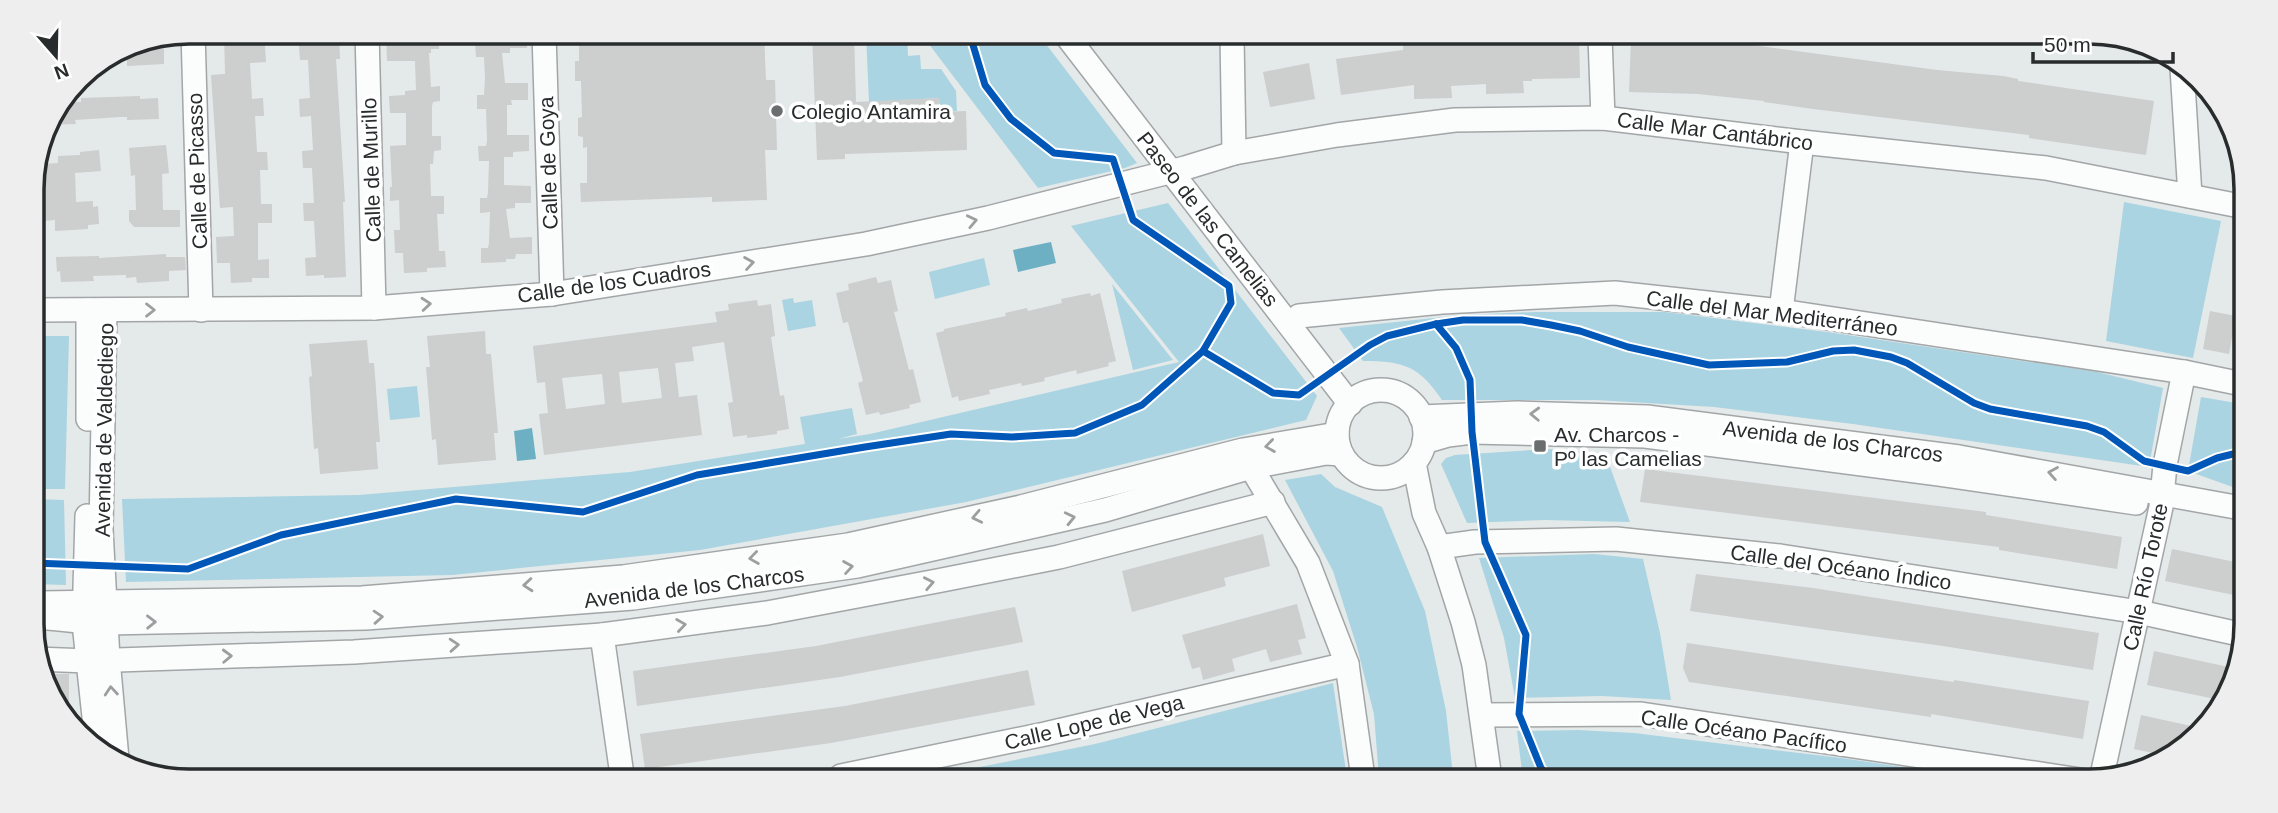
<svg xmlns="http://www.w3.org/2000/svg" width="2278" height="813" font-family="Helvetica,sans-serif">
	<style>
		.green { fill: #aad4e1 }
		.water { fill: #6db0c4 }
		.building { fill: #cdcece; fill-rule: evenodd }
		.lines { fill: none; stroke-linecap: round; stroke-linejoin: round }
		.minor-casing { stroke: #a3a6a7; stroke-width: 26 }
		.minor { stroke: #fbfcfc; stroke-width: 23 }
		.cycleway-casing { stroke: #fff; stroke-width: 11 }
		.cycleway { stroke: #0057b8; stroke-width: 7 }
		.oneway { stroke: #9c9e9f }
		.poi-dot { fill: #6a6e6f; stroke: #fff; stroke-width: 2.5 }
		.labels { text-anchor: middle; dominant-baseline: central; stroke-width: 7; stroke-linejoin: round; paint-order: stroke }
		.poi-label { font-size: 21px; fill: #292c2d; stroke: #fff; text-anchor: start }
		.street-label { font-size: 21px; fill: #292c2d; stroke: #fff }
		.rim { fill: none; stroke: #292c2d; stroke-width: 3.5 }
	</style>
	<rect width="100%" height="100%" fill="#e4e9ea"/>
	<g class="green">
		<path d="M866,34L907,35L908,56L920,55L921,69H941L956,91L957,111L940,112L939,98L869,102Z"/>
		<path d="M922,35H1039L1137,163L1125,168L1038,188Z"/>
		<path d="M2124,202L2221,221L2193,358L2106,341Z"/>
		<path d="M1168,203L1317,396L1306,420L966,502L700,550L452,575L126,582L122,499L359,495L630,472L805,444L800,417L852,408L857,434L838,439L870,434L1179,362L1071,226Z"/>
		<path d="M984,258L990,285L935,299L929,272Z"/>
		<path d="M1112,284L1173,360L1133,370Z"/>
		<path d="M793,298L794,303L812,300L816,326L788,331L782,300Z"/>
		<path d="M1535,312H1665L1827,332L2097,372L2163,388L2149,467L1853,424L1714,407L1596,400H1442C1419,366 1404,361 1363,361L1339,328L1462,315Z"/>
		<path d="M33,336H69L65,489H34Z"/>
		<path d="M417,386L420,417L390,420L387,389Z"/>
		<path d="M2201,397L2242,404L2241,490L2188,471Z"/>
		<path d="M1548,449L1605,453L1630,522L1545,520L1467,523L1441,464L1446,458L1455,455Z"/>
		<path d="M1321,474L1335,487L1382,507L1425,611L1446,711L1453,775L1427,778H1379L1374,714L1357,647L1333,571L1285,480Z"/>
		<path d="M34,499L64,500L66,585L34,584Z"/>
		<path d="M1594,554L1643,559L1660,633L1671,700L1602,696L1515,698L1504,638L1479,558Z"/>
		<path d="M1333,683L1347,778L935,776L1095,744Z"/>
		<path d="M1578,730L1634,733L1841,758L1998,781L1523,779L1517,731Z"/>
	</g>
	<g class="water">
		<path d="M1051,242L1056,263L1018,272L1013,250Z"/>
		<path d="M532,428L536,459L517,461L514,431Z"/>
	</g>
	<g class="building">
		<path d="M224,32H264L266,62L250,63L252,99L263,98L264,116H255L257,152H267L268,170H260L261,204H272V223H258V260L269,259V278H252V282L231,283L230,263H217L216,237L234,236L233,207L220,208L211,75L225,74Z"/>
		<path d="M298,32H339L340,59H336L345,202H343L346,277L324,278V275L306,276L305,258L316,257L314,221H304L303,203H314L312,168H303L302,151L313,150L311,116L300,117L299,99L310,98L308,60H300Z"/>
		<path d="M386,32L439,33V49H431V53H429L431,87L440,86V101L433,102L432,106V136H441V150L434,151L433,164H430L431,196H444V214H437L439,251H445L446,267L427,268V272L404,273L403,253H395L394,230H400L399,200L390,201V187H392L390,146L406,145V113H390L389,96L405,95V91L416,90L415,61H387Z"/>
		<path d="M483,33H526L527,48H510V53H502L505,83H528V100H511L512,105H507V135H529V151L513,152V157H504V185L531,186V203H515V208L506,209L510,238L532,237V254H516L515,259H506V262L481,263V248H488L489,243L490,212L480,213V198H487L488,193L489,161H479L478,146H486L487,141L486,109H477V95H484L485,78L484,57H476L475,43H482Z"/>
		<path d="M579,33L764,34L766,80H775L777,150H765L767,200L712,202V197L581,202L580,183H587V147L583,148V137L578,136V118L582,117L581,81H575V61H579Z"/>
		<path d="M812,34H854L856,102L939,98L940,112L966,111L967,150L845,154V159L817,160Z"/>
		<path d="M164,36V64L127,66V45Z"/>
		<path d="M1579,37L1580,78L1532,79V81H1523L1524,93L1486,94V84L1451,86L1452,98L1414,99V85L1341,95L1336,59L1403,50V45L1474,43V40Z"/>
		<path d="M1631,38L1752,45L1937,70L2003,76L2018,79V81L2154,101L2146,155L2029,138V135L1813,109L1764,102V101L1698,94L1629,92Z"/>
		<path d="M1309,63L1315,99L1270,107L1263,72Z"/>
		<path d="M140,96V99L158,98L159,119L127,120V117H120L75,120L76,124L46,125L48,120L60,103L81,102V98Z"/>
		<path d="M166,145L169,173L162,174L163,210H180V227H134L129,221V210H136L135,175L131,176L129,148Z"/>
		<path d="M99,150L101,171L75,173L76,202L93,201V207L98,206L99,224L88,225V229L55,231V220L42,221L41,207H44L42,164L58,163V156L80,155V152Z"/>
		<path d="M166,254V257H185L186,270L169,271V281L137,283L136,277L126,278V275L93,276L94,281L61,282L60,271L57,272L56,257L99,256V258Z"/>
		<path d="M876,277L878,283L891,280L898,311L894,312L909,370L913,369L921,402L909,405L910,408L880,415L879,412L866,415L858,383L863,381L848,322L843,323L836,293L849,290L848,284Z"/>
		<path d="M1090,293L1091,296L1100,293L1116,361L1108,363L1109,366L1077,374L1076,370L1044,378L1045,381L1022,386L1021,383L989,390L990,394L959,401L958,396L952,398L936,333L944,331V329L1006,316L1005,313L1027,308L1028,311L1062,303L1061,299Z"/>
		<path d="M757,300L758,306L771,304L775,336L771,337L780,396L784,395L789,429L777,431V434L747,438V435L733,437L728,403L733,402L724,342L692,347L694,361L675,363L679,397L697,395L702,435L544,455L539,414L548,413L545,382L537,383L533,346L717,322L715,312L729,310L728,304ZM658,368L662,398L622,403L619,372ZM602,374L605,404L566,409L562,378Z"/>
		<path d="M2210,311L2236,316L2229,354L2203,349Z"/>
		<path d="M485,331L486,354H491L498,433H494L496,460L438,465L436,439L432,440L426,367H430L427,336Z"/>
		<path d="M367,340L369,363H374L380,442H376L378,469L320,474L318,448L314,449L309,377L312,376L309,344Z"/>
		<path d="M1645,469L1986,512V515L2122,537L2117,569L1999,550V547L1640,502Z"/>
		<path d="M1263,534L1270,566L1224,578L1226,586L1132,612L1122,571Z"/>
		<path d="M2172,549L2240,563L2239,596L2165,581Z"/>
		<path d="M1696,574L1813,588L2099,633L2093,670L1943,646L1690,611Z"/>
		<path d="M1297,604L1306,638L1298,640L1302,654L1270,662L1266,649L1232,659L1235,671L1203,680L1200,667L1192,669L1182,635Z"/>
		<path d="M1015,607L1023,642L840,677L637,706L633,671L816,646Z"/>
		<path d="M1687,643L1954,682V680L2089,701L2083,739L1931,714V717L1689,682L1683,668Z"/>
		<path d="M2154,651L2238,669V674L2220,700L2147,685Z"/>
		<path d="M1028,670L1035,705L831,743L645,769L640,734L845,706Z"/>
		<path d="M44,674H69V724L51,687Z"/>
		<path d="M2141,715L2200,728L2185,749L2167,756L2134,749Z"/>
	</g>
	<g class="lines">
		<g class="minor-casing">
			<g id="minor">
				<path d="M193,32L201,310"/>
				<path d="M367,32L374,308"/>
				<path d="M544,33L552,294"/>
				<path d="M1066,35L1350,404"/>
				<path d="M1232,36L1234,153"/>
				<path d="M1600,37L1603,118"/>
				<path d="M2182,68L2190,196"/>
				<path d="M33,310L374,308L552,294L866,244L988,218L1185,168L1234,153L1337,135L1455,120L1603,118L1802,142L2046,168L2245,207"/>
				<path d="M88,310V419"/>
				<path d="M105,310L101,529L108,659L117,759"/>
				<path d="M1781,311L1802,142"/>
				<path d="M1299,316L1442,302L1615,293L1781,311L2184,372L2242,384"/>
				<circle cx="1381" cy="434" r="44"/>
				<path d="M1421,417L1517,413L1647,417L1959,457L2241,508"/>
				<path d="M1424,442L1448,435L1472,432L1645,436L1939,474L2136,503"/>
				<path d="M1414,463L1424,513L1439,547L1463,622L1474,665L1490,779"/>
				<path d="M1251,467L1308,563L1347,664L1363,778"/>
				<path d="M87,516L84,623L97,745"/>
				<path d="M1439,547L1475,542L1616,539L1780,556L2139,612L2239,634"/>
				<path d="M40,603L362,598L623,577L848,545L1021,507L1243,450L1337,434"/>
				<path d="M34,617C59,618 82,623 107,623L366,618L633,598L857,566L1105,510L1251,467L1326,453L1341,454"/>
				<path d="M602,635L622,775"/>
				<path d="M36,659L88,661L354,652L602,635L767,613L937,581L1059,557L1273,502"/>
				<path d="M1483,715L1641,714L2087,781"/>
				<path d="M841,776L1045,734L1347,664"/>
				<path d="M2101,780L2161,507L2165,465L2184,372"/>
			</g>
		</g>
		<use href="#minor" class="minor"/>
		<g class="cycleway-casing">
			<g id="cycleway">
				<path d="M1436,324L1456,348L1470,380L1472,432L1485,542L1526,635L1519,714L1541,768L1550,779"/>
				<path d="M1203,351L1273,393L1299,395L1370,345L1387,336L1436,324L1463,320H1522L1551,325L1580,331L1628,347L1709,365L1787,362L1833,351L1854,350L1891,357L1907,363L1974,403L1990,409L2087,426L2104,432L2144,461L2188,471L2217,458L2241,452"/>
				<path d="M34,563L188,569L281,535L456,499L583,512L697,475L865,447L951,434L1012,437L1075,433L1142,405L1203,351L1231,303L1229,286L1133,220L1113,159L1054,153L1011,119L985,85L970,35"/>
			</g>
		</g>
		<use href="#cycleway" class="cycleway"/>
	</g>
	<defs><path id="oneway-chevron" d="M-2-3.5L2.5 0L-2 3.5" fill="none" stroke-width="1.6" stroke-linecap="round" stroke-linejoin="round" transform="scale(1.75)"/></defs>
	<g class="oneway">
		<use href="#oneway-chevron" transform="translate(972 221) rotate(-12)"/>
		<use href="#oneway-chevron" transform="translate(749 263) rotate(-9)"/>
		<use href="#oneway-chevron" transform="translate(426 304) rotate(-5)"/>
		<use href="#oneway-chevron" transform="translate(150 310)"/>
		<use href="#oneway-chevron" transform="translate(1535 414) rotate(-178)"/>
		<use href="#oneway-chevron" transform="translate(1270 446) rotate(172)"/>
		<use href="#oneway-chevron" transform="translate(2053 473) rotate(-170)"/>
		<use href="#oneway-chevron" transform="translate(977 517) rotate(168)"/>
		<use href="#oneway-chevron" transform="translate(1070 518) rotate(-13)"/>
		<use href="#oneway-chevron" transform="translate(754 558) rotate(172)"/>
		<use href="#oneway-chevron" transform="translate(848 567) rotate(-9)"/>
		<use href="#oneway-chevron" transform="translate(929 583) rotate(-11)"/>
		<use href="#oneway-chevron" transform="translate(528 585) rotate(175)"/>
		<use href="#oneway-chevron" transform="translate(378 617) rotate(-4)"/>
		<use href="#oneway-chevron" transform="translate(151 622) rotate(-1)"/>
		<use href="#oneway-chevron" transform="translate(681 625) rotate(-8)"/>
		<use href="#oneway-chevron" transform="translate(454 645) rotate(-4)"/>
		<use href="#oneway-chevron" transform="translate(227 656) rotate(-2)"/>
		<use href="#oneway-chevron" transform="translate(111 691) rotate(-95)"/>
	</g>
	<g class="poi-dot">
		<circle cx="777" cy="111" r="7"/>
		<rect x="1533" y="439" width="14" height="14" rx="3.5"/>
	</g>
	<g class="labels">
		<g class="poi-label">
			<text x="791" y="111">Colegio Antamira</text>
			<text x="1554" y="434">Av. Charcos -<tspan x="1554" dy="24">Pº las Camelias</tspan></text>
		</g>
		<g class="street-label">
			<text transform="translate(1715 131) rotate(7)">Calle Mar Cantábrico</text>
			<text transform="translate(548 163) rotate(-92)">Calle de Goya</text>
			<text transform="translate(371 170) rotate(-92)">Calle de Murillo</text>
			<text transform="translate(197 171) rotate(-92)">Calle de Picasso</text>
			<text transform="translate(1208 219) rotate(52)">Paseo de las Camelias</text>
			<text transform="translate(614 282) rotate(-8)">Calle de los Cuadros</text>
			<text transform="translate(1772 313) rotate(7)">Calle del Mar Mediterráneo</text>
			<text transform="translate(104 430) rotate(-89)">Avenida de Valdediego</text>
			<text transform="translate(1833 441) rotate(7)">Avenida de los Charcos</text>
			<text transform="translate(1841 567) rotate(8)">Calle del Océano Índico</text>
			<text transform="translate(2145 577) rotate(-78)">Calle Río Torote</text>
			<text transform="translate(694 587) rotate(-7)">Avenida de los Charcos</text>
			<text transform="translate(1094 722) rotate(-13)">Calle Lope de Vega</text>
			<text transform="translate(1744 731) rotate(8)">Calle Océano Pacífico</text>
		</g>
	</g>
	<path d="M0 0H2278V813H0ZM189 44H2089A145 145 0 0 1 2234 189V624A145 145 0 0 1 2089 769H189A145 145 0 0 1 44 624V189A145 145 0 0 1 189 44Z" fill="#eee" fill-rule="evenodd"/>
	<path class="rim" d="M189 44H2089A145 145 0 0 1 2234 189V624A145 145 0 0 1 2089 769H189A145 145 0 0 1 44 624V189A145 145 0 0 1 189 44Z"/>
	<g transform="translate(56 56) rotate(160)" stroke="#ffffff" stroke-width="5" paint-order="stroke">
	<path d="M0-5L12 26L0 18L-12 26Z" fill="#292c2d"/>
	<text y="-10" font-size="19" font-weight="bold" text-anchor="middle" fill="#292c2d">N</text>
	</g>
	<path d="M2033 52v10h140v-10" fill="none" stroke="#292c2d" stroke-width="3.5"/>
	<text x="2044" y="52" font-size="21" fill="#292c2d" stroke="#ffffff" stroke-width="5" paint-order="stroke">50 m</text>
</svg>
